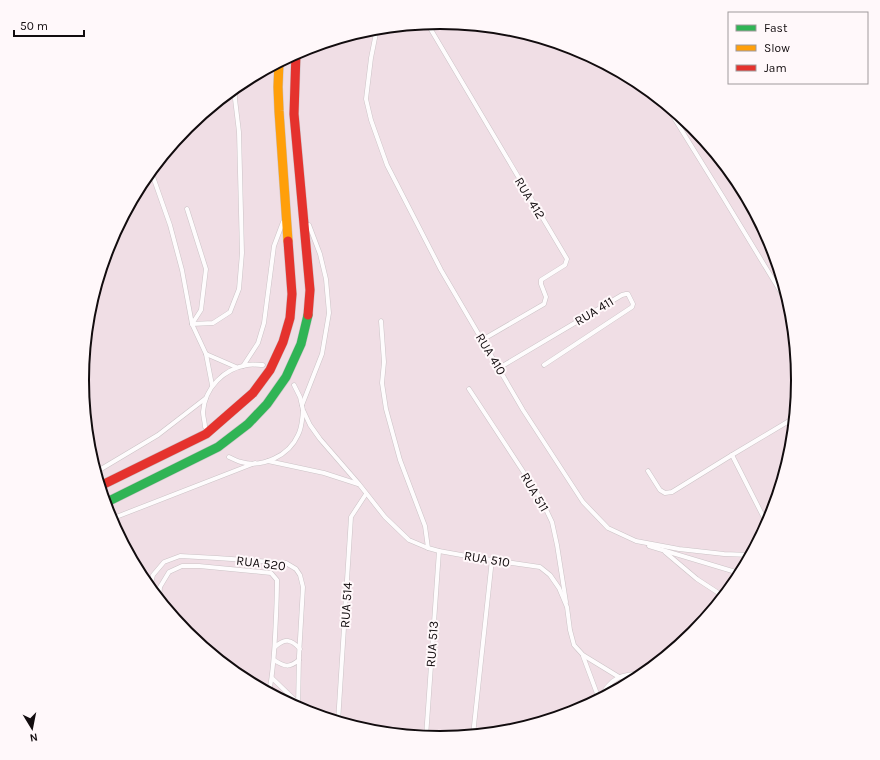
<svg xmlns="http://www.w3.org/2000/svg" width="880" height="760" font-family="Karla,sans-serif">
	<style>
		.built { fill: #f0dee5 }
		.lines { fill: none; stroke-linecap: round; stroke-linejoin: round }
		.lane-casing { stroke: #cbc3c6; stroke-width: 5 }
		.fast-casing { stroke: #cbc3c6; stroke-width: 10 }
		.slow-casing { stroke: #cbc3c6; stroke-width: 10 }
		.jam-casing { stroke: #cbc3c6; stroke-width: 10 }
		.lane { stroke: #fefcfd; stroke-width: 4 }
		.fast { stroke: #30b455; stroke-width: 9 }
		.slow { stroke: #ff9f0a; stroke-width: 9 }
		.jam { stroke: #e5322d; stroke-width: 9 }
		.labels { text-anchor: middle; dominant-baseline: central; stroke-width: 4; stroke-linejoin: round; paint-order: stroke }
		.street-label { font-size: 13px; fill: #120c0e; stroke: #fff8fa }
		.rim { fill: none; stroke: #120c0e; stroke-width: 2 }
	</style>
	<rect width="100%" height="100%" fill="#f5ebef"/>
	<circle class="built" cx="440" cy="380" r="357"/>
	<g class="lines">
		<g class="lane-casing">
			<g id="lane">
				<path d="M427,23L567,259L565,265L541,280V284L546,297L544,304L482,340"/>
				<path d="M377,28L371,58L366,99L371,120L387,165L441,270L523,410L583,502L608,528L636,541L679,549L724,554L750,555"/>
				<path d="M666,105L723,197L791,309"/>
				<path d="M151,171L170,225L182,270L192,324L206,354L212,385"/>
				<path d="M187,209L206,269L201,310L192,324"/>
				<path d="M381,321L384,362L382,383L386,409L400,460L425,526L428,548"/>
				<path d="M192,324L213,323L230,312L239,289L242,253L239,132L235,99V87"/>
				<path d="M206,354L236,367"/>
				<path d="M243,366L258,343L264,323L274,246L283,222"/>
				<path d="M499,368L622,295L626,294H628L633,304L632,307L544,365"/>
				<path d="M294,385L300,397L303,410L310,425L320,439L359,484L385,517L409,540L428,548L439,551L478,558L540,567L550,575L559,588L567,607L570,630L574,645L583,655L619,677L634,680"/>
				<path d="M469,389L532,485L542,501L552,522L557,545L566,602"/>
				<path d="M302,405L322,354L329,313L326,279L320,254L309,225"/>
				<path d="M205,427C205,422 203,417 203,412C205,387 224,369 247,365C253,364 258,365 263,365"/>
				<path d="M732,455L789,421"/>
				<path d="M229,457C233,459 237,461 241,462C262,468 289,456 298,435C302,428 302,420 303,411"/>
				<path d="M268,461L324,473L358,484"/>
				<path d="M648,471L660,490L665,493L672,492L732,455L767,524"/>
				<path d="M96,472L158,435L206,398"/>
				<path d="M111,519L255,463"/>
				<path d="M649,546L739,573"/>
				<path d="M665,552L697,579L720,594"/>
				<path d="M150,588L153,575L164,562L180,556L217,558L286,563L296,569L300,575L303,587L299,656L298,708"/>
				<path d="M159,599L160,587L169,572L182,566H199L271,573L277,580C277,599 276,618 275,637C274,656 273,674 269,692"/>
				<path d="M700,625L708,610L720,594L739,573L742,571"/>
				<path d="M275,647C285,638 291,639 300,649"/>
				<path d="M583,656L599,699"/>
				<path d="M274,660C285,667 289,668 299,660"/>
				<path d="M272,678L299,704"/>
				<path d="M600,699C610,677 622,674 645,673"/>
				<path d="M338,722L351,517L366,494"/>
				<path d="M473,735L492,559"/>
				<path d="M426,737L439,551"/>
			</g>
		</g>
		<g class="fast-casing">
			<path id="fast" d="M105,503L218,447L248,424L267,404L286,377L301,344L308,315"/>
		</g>
		<g class="slow-casing">
			<path id="slow" d="M279,62L278,87L279,111L288,241"/>
		</g>
		<g class="jam-casing">
			<g id="jam">
				<path d="M296,53L294,114L310,290L308,315"/>
				<path d="M100,486L206,434L253,393L270,370L283,342L290,318L292,294L288,241"/>
			</g>
		</g>
		<use href="#lane" class="lane"/>
		<use href="#fast" class="fast"/>
		<use href="#slow" class="slow"/>
		<use href="#jam" class="jam"/>
	</g>
	<g class="labels">
		<g class="street-label">
			<text transform="translate(530 198) rotate(59)">RUA 412</text>
			<text transform="translate(594 311) rotate(-31)">RUA 411</text>
			<text transform="translate(491 354) rotate(59)">RUA 410</text>
			<text transform="translate(535 492) rotate(60)">RUA 511</text>
			<text transform="translate(487 559) rotate(9)">RUA 510</text>
			<text transform="translate(261 563) rotate(7)">RUA 520</text>
			<text transform="translate(346 605) rotate(-86)">RUA 514</text>
			<text transform="translate(432 644) rotate(-86)">RUA 513</text>
		</g>
	</g>
	<path d="M0 0H880V760H0ZM89 380a351 351 0 1 1 702 0a351 351 0 1 1-702 0Z" fill="#fff8fa" fill-rule="evenodd"/>
	<path class="rim" d="M89 380a351 351 0 1 1 702 0a351 351 0 1 1-702 0Z"/>
	<rect x="728" y="12" width="140" height="72" fill="#fff8fa" stroke="#a09a9c"/>
	<rect x="736" y="25" width="20" height="6" fill="#30b455" stroke="#a09a9c"/>
	<text x="764" y="32" font-size="12" fill="#120c0e">Fast</text>
	<rect x="736" y="45" width="20" height="6" fill="#ff9f0a" stroke="#a09a9c"/>
	<text x="764" y="52" font-size="12" fill="#120c0e">Slow</text>
	<rect x="736" y="65" width="20" height="6" fill="#e5322d" stroke="#a09a9c"/>
	<text x="764" y="72" font-size="12" fill="#120c0e">Jam</text>
	<g transform="translate(32 728) rotate(170)" stroke="#fff8fa" stroke-width="3" paint-order="stroke">
	<path d="M0-3L7 15L0 10L-7 15Z" fill="#120c0e"/>
	<text y="-6" font-size="11" font-weight="bold" text-anchor="middle" fill="#120c0e">N</text>
	</g>
	<path d="M14 30v6h70v-6" fill="none" stroke="#120c0e" stroke-width="2"/>
	<text x="20" y="30" font-size="12" fill="#120c0e" stroke="#fff8fa" stroke-width="3" paint-order="stroke">50 m</text>
</svg>
